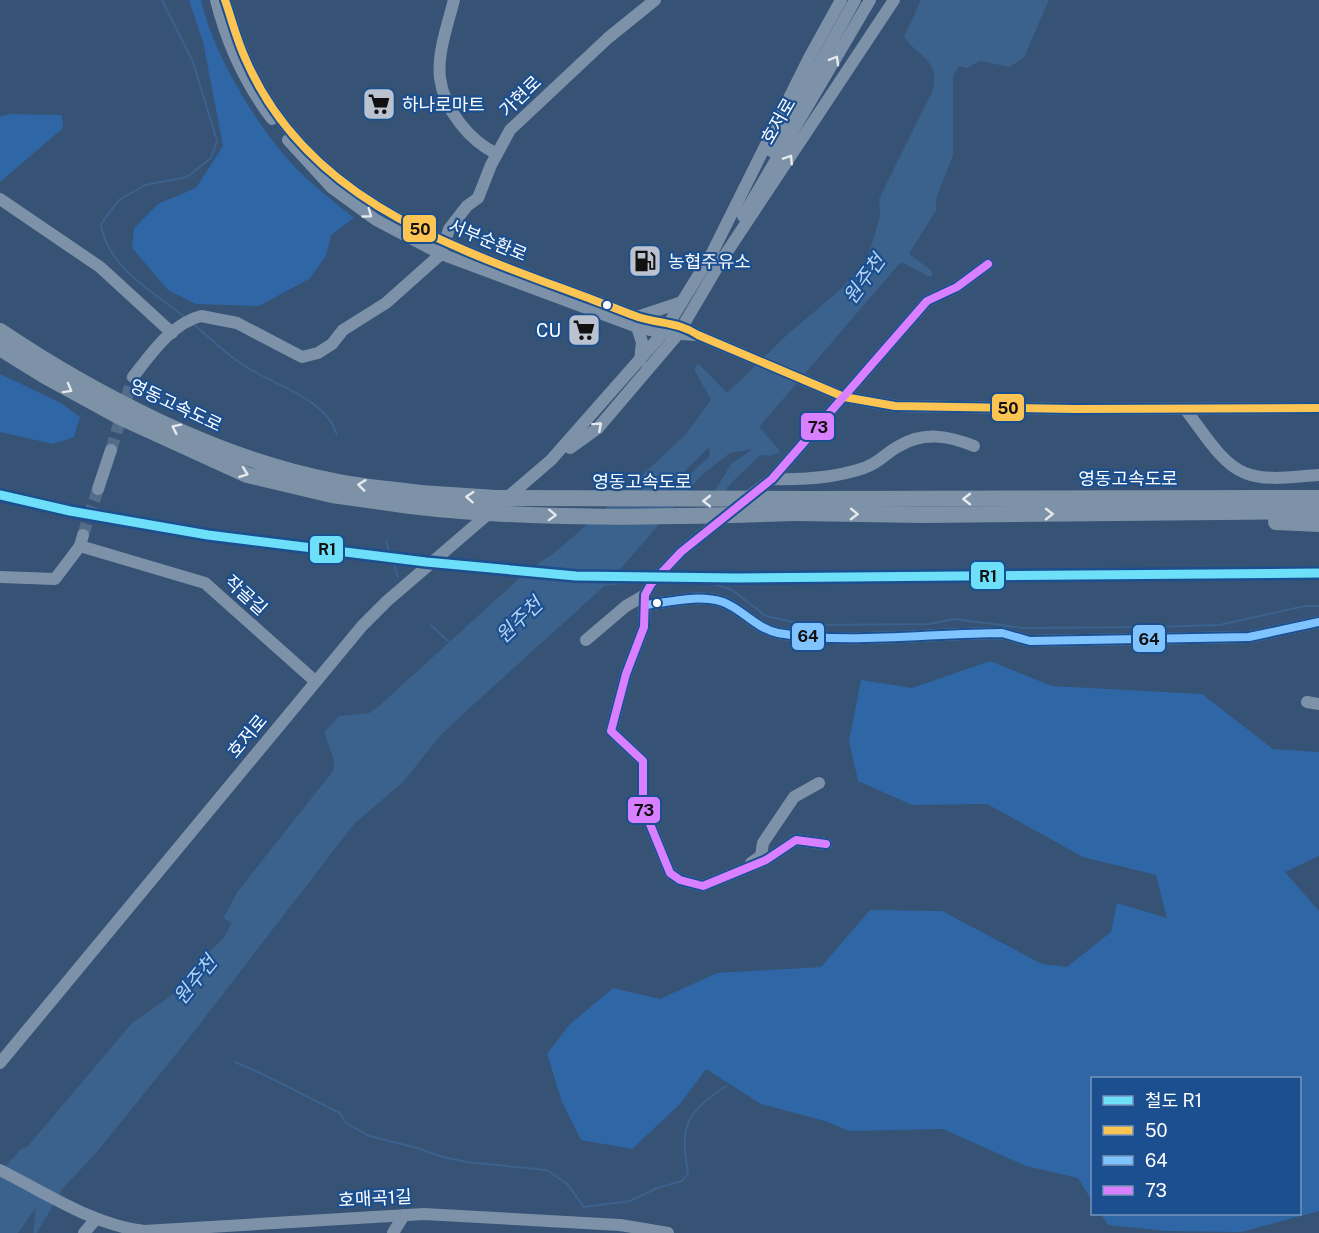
<svg xmlns="http://www.w3.org/2000/svg" width="1319" height="1233" font-family="'Public Sans','Noto Sans KR',sans-serif">
	<style>
		.green { fill: #2f66a5 }
		.water { fill: #3b618d; fill-rule: evenodd }
		.lines { fill: none; stroke-linecap: round; stroke-linejoin: round }
		.stream { stroke: #3b618d; stroke-width: 2 }
		.minor-tunnel { stroke: #546c89; stroke-width: 12; stroke-dasharray: 12 6; stroke-linecap: butt }
		.minor { stroke: #7d92a8; stroke-width: 12 }
		.highway { stroke: #7e92a7; stroke-width: 16 }
		.highway-bridge { stroke: #7e92a7; stroke-width: 16 }
		.bus-1-casing { stroke: #1b4f8f; stroke-width: 12 }
		.bus-2-casing { stroke: #1b4f8f; stroke-width: 12 }
		.bus-3-casing { stroke: #1b4f8f; stroke-width: 12 }
		.bus-1 { stroke: #fcc553; stroke-width: 8 }
		.bus-2 { stroke: #80c4ff; stroke-width: 8 }
		.bus-3 { stroke: #d880ff; stroke-width: 8 }
		.rail-1-casing { stroke: #1b4f8f; stroke-width: 14 }
		.rail-1 { stroke: #6ddff8; stroke-width: 9 }
		.oneway { stroke: #e5e9ee }
		.oneway2 { stroke: #e5e9ed }
		.bus-dot { fill: #fff; stroke: #1b4f8f; stroke-width: 2 }
		.labels { text-anchor: middle; dominant-baseline: central; stroke-width: 4.5; stroke-linejoin: round; paint-order: stroke }
		.street-label { font-size: 18px; fill: #fff; stroke: #1b4f8f }
		.poi-label { font-size: 18px; fill: #fff; stroke: #1b4f8f; text-anchor: start }
		.water-label { font-size: 20px; font-style: italic; fill: #b5d3f5; stroke: #1b4f8f }
		.line-badge { stroke: #1b4f8f; stroke-width: 2 }
		.pale-badge-label { font-size: 16px; text-anchor: middle; font-weight: bold; fill: #111 }
	</style>
	<rect width="100%" height="100%" fill="#365274"/>
	<g class="green">
		<path d="M189,0H201C213,55 263,138 304,176C320,191 337,204 354,218L331,235L326,256L309,279L259,306L196,304L168,290L132,248L134,228L158,204L196,188L223,146L203,42Z"/>
		<path d="M8,114L62,115L63,128L0,182V117Z"/>
		<path d="M0,374L61,403L80,417L74,437L53,444L0,432Z"/>
		<path d="M990,661L1052,686L1202,694L1273,749L1319,752V856L1285,872L1319,911V1211L1241,1232L1166,1231L1108,1225L1101,1214H1300V1078H1092V1201L1078,1178L1026,1166L943,1129L849,1131L825,1121L761,1104L706,1069L680,1104L632,1149L581,1140L562,1102L547,1054L569,1025L613,988L660,999L717,973L821,967L870,910L942,911L1042,964L1067,967L1111,932L1117,903L1167,918L1156,875L1083,857L987,804L912,805L858,781L849,741L861,680L912,688Z"/>
	</g>
	<path class="water" d="M921,0H1049L1024,57L1010,67L980,61L967,68L959,66L953,75V155L936,199V210L909,254L931,270L933,276H928L901,262L759,427L781,452L771,456L761,455L734,480L705,516L713,494L731,464L753,449L730,453L702,475L610,581L463,714L439,737L404,781L354,824L193,1033L97,1152L63,1188L37,1233H33L36,1208L18,1233H0V1172L21,1149L28,1146L132,1023L182,988L186,973L223,939L232,923L223,918L238,891L333,771L334,760L324,732L339,716L369,713L378,707L525,573L558,550L636,481L686,434L711,400L694,369L698,363L727,393L790,332L841,289L867,260L880,217L879,199L933,90C940,60 919,58 904,37ZM709,447L710,456L667,495L669,487Z"/>
	<g class="lines">
		<g class="stream">
			<path d="M162,0L193,62L217,141L211,158L187,177L145,185L119,200L101,224C107,268 154,292 186,318"/>
			<path d="M192,323C208,336 222,351 239,362C266,382 308,392 329,419C333,423 335,430 337,435"/>
			<path d="M386,541L398,577"/>
			<path d="M661,580L709,582L732,590L766,616L806,625L929,624L954,619L1023,628L1154,627L1219,625L1305,606H1319"/>
			<path d="M605,585L649,580"/>
			<path d="M431,625L451,644"/>
			<path d="M235,1062C271,1077 305,1096 340,1113L346,1123L369,1136L417,1148L443,1157L466,1162L547,1170L567,1184L584,1207L630,1201L657,1188L682,1181L688,1173C680,1125 685,1114 726,1086"/>
		</g>
		<g class="minor-tunnel">
			<path d="M111,450L133,377"/>
			<path d="M83,535L98,489"/>
		</g>
		<g class="minor">
			<path d="M216,0C227,44 245,83 272,119"/>
			<path d="M225,0C232,20 237,41 246,60C309,205 461,250 596,301C610,306 624,312 638,317C661,324 678,322 698,335L844,397L895,406L1075,409L1319,408"/>
			<path d="M454,0C448,23 437,54 440,78C444,110 470,141 497,154"/>
			<path d="M288,140L332,188L376,220L441,254L637,327L663,333L697,335"/>
			<path d="M771,151L855,0"/>
			<path d="M0,199L100,267L172,333"/>
			<path d="M743,216L870,0"/>
			<path d="M640,316L682,302"/>
			<path d="M637,327L642,342L640,361"/>
			<path d="M133,377C150,355 172,323 201,316L237,323L302,357L318,353L332,344L343,330L386,303L441,254L449,229L467,206L478,198L491,165L510,130L608,38L655,0"/>
			<path d="M1185,409C1202,430 1220,463 1245,473C1266,482 1297,476 1319,475"/>
			<path d="M570,448L598,428L678,334L721,261L894,0"/>
			<path d="M772,479C804,480 834,478 864,468C882,461 884,454 899,446C924,431 949,436 974,446"/>
			<path d="M98,489L111,450"/>
			<path d="M746,499L772,479L927,301L957,287L988,264"/>
			<path d="M728,514L681,552L651,584L645,595L644,627L626,674L611,731L643,761V807L670,873L680,880L703,886L766,860L796,840L826,844"/>
			<path d="M83,535L80,546L205,583L315,681"/>
			<path d="M0,577L55,579L80,546"/>
			<path d="M646,605C670,602 698,594 723,602C742,609 757,629 778,633C845,645 932,633 1002,633L1030,641L1249,637L1319,622"/>
			<path d="M586,640L626,606L645,595"/>
			<path d="M1307,702L1319,704"/>
			<path d="M751,863L761,856L763,843L794,797L819,783"/>
			<path d="M0,1063L362,626L387,601L551,460L663,333L712,253L809,58L841,0"/>
			<path d="M0,1170C46,1193 93,1225 144,1231L424,1214L620,1225L668,1233"/>
			<path d="M84,1233L96,1219"/>
			<path d="M393,1233L404,1215"/>
		</g>
		<g class="highway">
			<path d="M0,331C95,395 221,460 334,481C362,487 391,489 420,493"/>
			<path d="M0,348L45,376L120,417L247,475L332,495L410,506"/>
			<path d="M807,499L1319,498"/>
			<path d="M796,513L925,515L1319,511"/>
			<path d="M1276,522L1319,524"/>
		</g>
		<g class="highway-bridge">
			<path d="M420,493L496,498L807,499"/>
			<path d="M410,506C537,521 668,517 796,513"/>
		</g>
		<g class="bus-1-casing">
			<path id="bus-1" d="M225,0C232,20 237,41 246,60C309,205 461,250 596,301C610,306 624,312 638,317C661,324 678,322 698,335L844,397L895,406L1075,409L1319,408"/>
		</g>
		<g class="bus-2-casing">
			<path id="bus-2" d="M646,605C670,602 698,594 723,602C742,609 757,629 778,633C845,645 932,633 1002,633L1030,641L1249,637L1319,622"/>
		</g>
		<g class="bus-3-casing">
			<path id="bus-3" d="M826,844L796,840L766,860L703,886L680,880L670,873L643,807V761L611,731L626,674L644,627L645,595L651,584L681,552L772,479L927,301L957,287L988,264"/>
		</g>
		<use href="#bus-1" class="bus-1"/>
		<use href="#bus-2" class="bus-2"/>
		<use href="#bus-3" class="bus-3"/>
		<g class="rail-1-casing">
			<path id="rail-1" d="M0,495L70,511L208,535L426,562L576,576L737,578L1319,573"/>
		</g>
		<use href="#rail-1" class="rail-1"/>
	</g>
	<defs><path id="oneway-chevron" d="M-2-3.5L2.5 0L-2 3.5" fill="none" stroke-width="1.6" stroke-linecap="round" stroke-linejoin="round" transform="scale(1.5)"/></defs>
	<g class="oneway">
		<use href="#oneway-chevron" transform="translate(835 60) rotate(-60)"/>
		<use href="#oneway-chevron" transform="translate(789 159) rotate(-57)"/>
		<use href="#oneway-chevron" transform="translate(368 214) rotate(36)"/>
		<use href="#oneway-chevron" transform="translate(598 426) rotate(-42)"/>
	</g>
	<g class="oneway2">
		<use href="#oneway-chevron" transform="translate(68 389) rotate(29)"/>
		<use href="#oneway-chevron" transform="translate(176 428) rotate(-154)"/>
		<use href="#oneway-chevron" transform="translate(244 473) rotate(20)"/>
		<use href="#oneway-chevron" transform="translate(362 485) rotate(-173)"/>
		<use href="#oneway-chevron" transform="translate(470 497) rotate(-176)"/>
		<use href="#oneway-chevron" transform="translate(967 499) rotate(180)"/>
		<use href="#oneway-chevron" transform="translate(707 501) rotate(180)"/>
		<use href="#oneway-chevron" transform="translate(854 514) rotate(1)"/>
		<use href="#oneway-chevron" transform="translate(1049 514)"/>
		<use href="#oneway-chevron" transform="translate(552 515) rotate(2)"/>
	</g>
	<defs>
		<g id="supermarket-square" transform="scale(1.725)"><rect x="-9" y="-9" width="18" height="18" rx="4" fill="#b9c2ce" stroke="#1b4f8f"/><path d="M-6-5.5h2.5l.6 2H6L4.5 2H-2.5L-4.4-4H-6ZM-1.5 3.2a1.3 1.3 0 1 0 .1 0ZM3 3.2a1.3 1.3 0 1 0 .1 0Z" fill="#111"/></g>
		<g id="fuel-square" transform="scale(1.725)"><rect x="-9" y="-9" width="18" height="18" rx="4" fill="#b9c2ce" stroke="#1b4f8f"/><path d="M-5.5-6h7V0h2V4h1.3V-2.5L3-4.5l.8-.8L6-3V5H2.5V1h-1V6h-7ZM-4.2-4.7v3.2H.2V-4.7Z" fill="#111"/></g>
	</defs>
	<g fill-rule="evenodd">
		<use href="#supermarket-square" x="379" y="104"/>
		<use href="#fuel-square" x="645" y="261"/>
		<use href="#supermarket-square" x="584" y="330"/>
	</g>
	<g class="bus-dot">
		<circle cx="607" cy="305" r="5"/>
		<circle cx="657" cy="603" r="5"/>
	</g>
	<g class="labels">
		<g class="street-label">
			<text transform="translate(520 96) rotate(-44)">가현로</text>
			<text transform="translate(778 121) rotate(-60)">호저로</text>
			<text transform="translate(488 240) rotate(22)">서부순환로</text>
			<text transform="translate(176 405) rotate(25)">영동고속도로</text>
			<text x="1128" y="478">영동고속도로</text>
			<text x="642" y="481">영동고속도로</text>
			<text transform="translate(246 595) rotate(42)">작골길</text>
			<text transform="translate(247 736) rotate(-50)">호저로</text>
			<text transform="translate(375 1198) rotate(-3)">호매곡1길</text>
		</g>
		<g class="poi-label">
			<text x="402" y="104">하나로마트</text>
			<text x="668" y="261">농협주유소</text>
			<text x="561" y="330" text-anchor="end">CU</text>
		</g>
		<g class="water-label">
			<text transform="translate(864 279) rotate(-54)">원주천</text>
			<text transform="translate(519 620) rotate(-44)">원주천</text>
			<text transform="translate(195 980) rotate(-51)">원주천</text>
		</g>
	</g>
	<g class="line-badge">
		<rect x="402" y="214" width="35" height="29" rx="6" fill="#fcc553"/>
		<rect x="991" y="393" width="34" height="29" rx="6" fill="#fcc553"/>
		<rect x="800" y="412" width="35" height="29" rx="6" fill="#d880ff"/>
		<rect x="309" y="535" width="35" height="29" rx="6" fill="#6ddff8"/>
		<rect x="970" y="561" width="35" height="29" rx="6" fill="#6ddff8"/>
		<rect x="791" y="622" width="34" height="29" rx="6" fill="#80c4ff"/>
		<rect x="1132" y="624" width="34" height="29" rx="6" fill="#80c4ff"/>
		<rect x="627" y="796" width="34" height="28" rx="6" fill="#d880ff"/>
	</g>
	<g class="pale-badge-label">
		<text x="420" y="235">50</text>
		<text x="1008" y="414">50</text>
		<text x="818" y="433">73</text>
		<text x="327" y="555">R1</text>
		<text x="988" y="582">R1</text>
		<text x="808" y="642">64</text>
		<text x="1149" y="645">64</text>
		<text x="644" y="816">73</text>
	</g>
	<rect x="1091" y="1077" width="210" height="138" fill="#1b4f8f" stroke="#7695bc" stroke-width="1.5"/>
	<rect x="1103" y="1096" width="30" height="9" fill="#6ddff8" stroke="#7695bc" stroke-width="1.5"/>
	<text x="1145" y="1107" font-size="18" fill="#ffffff">철도 R1</text>
	<rect x="1103" y="1126" width="30" height="9" fill="#fcc553" stroke="#7695bc" stroke-width="1.5"/>
	<text x="1145" y="1137" font-size="18" fill="#ffffff">50</text>
	<rect x="1103" y="1156" width="30" height="9" fill="#80c4ff" stroke="#7695bc" stroke-width="1.5"/>
	<text x="1145" y="1167" font-size="18" fill="#ffffff">64</text>
	<rect x="1103" y="1186" width="30" height="9" fill="#d880ff" stroke="#7695bc" stroke-width="1.5"/>
	<text x="1145" y="1197" font-size="18" fill="#ffffff">73</text>
</svg>
